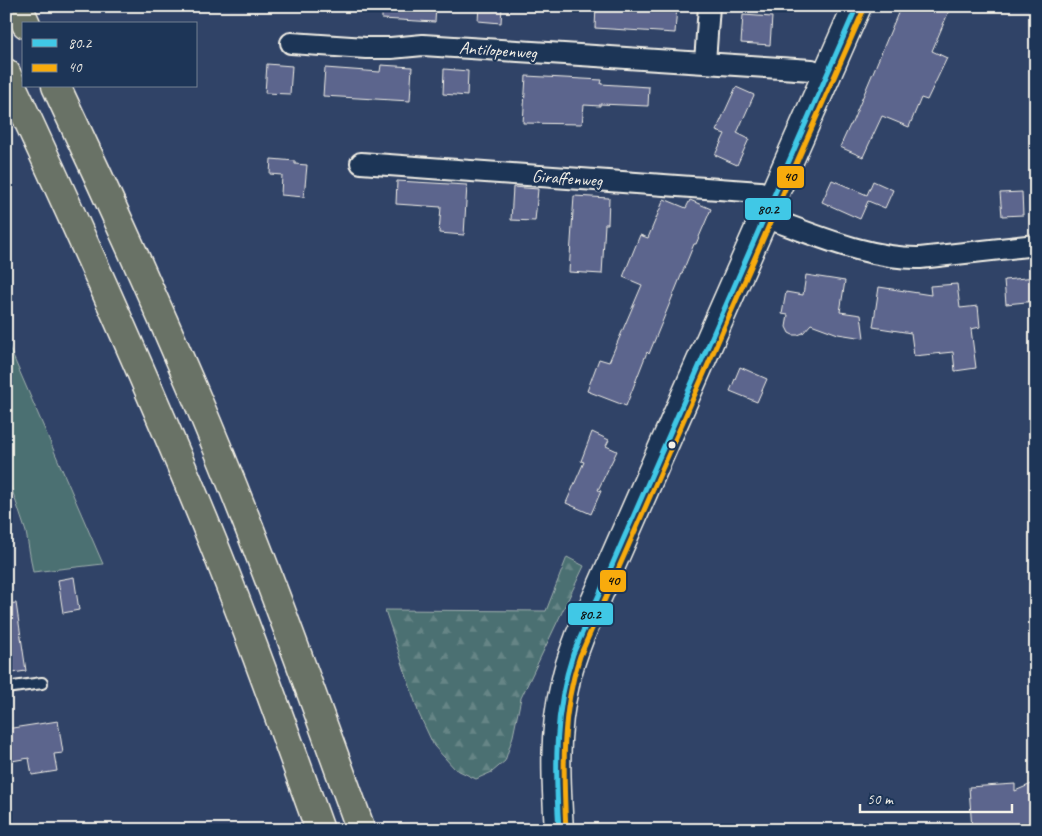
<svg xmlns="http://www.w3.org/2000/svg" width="1042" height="836" font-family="Caveat,sans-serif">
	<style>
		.grass { fill: #4b7072; stroke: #a0b0ad }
		.forest { fill: url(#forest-firs); stroke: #a0b0ad }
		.building { fill: #5c658d; stroke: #f4f1e8 }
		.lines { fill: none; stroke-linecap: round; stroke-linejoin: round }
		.lane-casing { stroke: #f4f1e8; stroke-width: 14 }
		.street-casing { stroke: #f4f1e8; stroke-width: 24 }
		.secondary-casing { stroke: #f4f1e8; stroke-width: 31 }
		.highway-casing { stroke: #f4f1e8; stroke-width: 31 }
		.lane { stroke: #1d3557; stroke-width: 10 }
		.street { stroke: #1d3557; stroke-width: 20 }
		.secondary { stroke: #1d3557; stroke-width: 28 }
		.highway { stroke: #697266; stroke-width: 28 }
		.bus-1-casing { stroke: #1d3557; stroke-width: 9 }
		.bus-2-casing { stroke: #1d3557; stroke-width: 9 }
		.bus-1 { stroke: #40c8e6; stroke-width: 5 }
		.bus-2 { stroke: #f8ab0d; stroke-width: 5 }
		.bus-dot { fill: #f4f1e8; stroke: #1d3557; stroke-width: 2 }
		.labels { text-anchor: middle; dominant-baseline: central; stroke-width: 4.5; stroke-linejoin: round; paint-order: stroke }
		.street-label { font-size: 18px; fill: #f4f1e8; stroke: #1d3557 }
		.line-badge { stroke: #1d3557; stroke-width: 2 }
		.pale-badge-label { font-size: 14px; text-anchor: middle; font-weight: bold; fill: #111 }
	</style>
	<defs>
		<pattern id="forest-firs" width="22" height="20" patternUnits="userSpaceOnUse" patternTransform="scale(1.25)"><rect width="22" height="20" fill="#4b7072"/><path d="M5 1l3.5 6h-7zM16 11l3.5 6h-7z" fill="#668586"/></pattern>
	</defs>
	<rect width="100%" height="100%" fill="#304367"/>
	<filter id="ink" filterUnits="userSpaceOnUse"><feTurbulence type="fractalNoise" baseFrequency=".02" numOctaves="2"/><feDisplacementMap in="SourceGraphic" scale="10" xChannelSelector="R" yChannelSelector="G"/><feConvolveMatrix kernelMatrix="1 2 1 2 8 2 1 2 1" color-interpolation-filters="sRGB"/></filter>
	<g filter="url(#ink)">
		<path class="grass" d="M6,340L103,564L33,572L26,532L6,472Z"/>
		<path class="forest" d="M567,557L584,566L521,698L513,736L505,761L492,772L476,779L455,769L434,746L419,714L385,610L546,611Z"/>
		<g class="building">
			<path d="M382,6H436L435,22L382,19Z"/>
			<path d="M479,6H502L501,23L478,21Z"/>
			<path d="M596,6H677L675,33L595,28Z"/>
			<path d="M901,6H951L932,51L947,58L927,100L921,98L909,127L882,116L863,157L840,147L850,125H851Z"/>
			<path d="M743,15L772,17L770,45L741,43Z"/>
			<path d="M267,64L292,66L290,94L265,93Z"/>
			<path d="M381,65L412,67L410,101L323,96L325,68L380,72Z"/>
			<path d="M444,69L468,71L467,96L443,94Z"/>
			<path d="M526,76L602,80L601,84L649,87L648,106L600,104V106L584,105L582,124L523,123Z"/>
			<path d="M736,87L754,95L737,133L749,139L737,165L715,155L725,134L716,131Z"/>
			<path d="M271,159L295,161V164L307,165L304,197L281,195L282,175L270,174Z"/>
			<path d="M832,180L867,195L873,181L893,190L885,208L868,201L860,219L822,202Z"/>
			<path d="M397,181L467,185L464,235L439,233L441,207L396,204Z"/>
			<path d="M513,187L538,189L535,221L511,220Z"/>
			<path d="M1022,192L1023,215L1002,216L1000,193Z"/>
			<path d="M574,196L609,198L608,224H605L602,274L569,272Z"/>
			<path d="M664,199L686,208L690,200L711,209L696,244H694L649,354L647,352L626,406L587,391L599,359L609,362L642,285L623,277L640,235L648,238Z"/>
			<path d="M806,275L845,281L840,312L861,315L864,338L838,334L811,324L803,333L798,335H793L789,333L786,327L788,315L782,314L786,292L803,295Z"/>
			<path d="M1036,277V301L1006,304L1004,280Z"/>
			<path d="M957,284L960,308L978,306L980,327L971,329L976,368L955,371L953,352L914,356L911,333L873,327L879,287L931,295L930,286Z"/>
			<path d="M740,367L767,379L757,402L730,391Z"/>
			<path d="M592,432L609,440L606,446L617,451L598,490L601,491L591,514L566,503L584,462L581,461Z"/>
			<path d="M74,577L79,610L63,613L58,580Z"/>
			<path d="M16,603L26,671L6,674V604Z"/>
			<path d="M58,721L63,753L54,754L57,771L32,775L29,758L6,762V729Z"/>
			<path d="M1036,782V830H972L969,787L1015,784V791Z"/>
		</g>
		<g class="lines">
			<g class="lane-casing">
				<path id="lane" d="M6,688L42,683"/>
			</g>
			<g class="street-casing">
				<g id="street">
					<path d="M291,43L366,48H391L423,45L812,70L826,77"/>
					<path d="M705,62L709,6"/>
					<path d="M361,163L760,192L773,197"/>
					<path d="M764,217C814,234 867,259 920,258L1036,245"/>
				</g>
			</g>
			<g class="secondary-casing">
				<path id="secondary" d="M559,830C556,781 553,732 565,684C568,667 574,652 580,636L857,6"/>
			</g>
			<g class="highway-casing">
				<g id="highway">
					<path d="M18,6L26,24"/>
					<path d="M6,73C78,227 148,383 212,540C251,636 285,733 320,830"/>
					<path d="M56,86C104,187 150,289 194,392C255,535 308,683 361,830"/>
				</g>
			</g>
			<use href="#lane" class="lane"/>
			<use href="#street" class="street"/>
			<use href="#secondary" class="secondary"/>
			<use href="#highway" class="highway"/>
			<g class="bus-1-casing">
				<path id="bus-1" d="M559,830C555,770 554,711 573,654L857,6"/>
			</g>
			<g class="bus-2-casing">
				<path id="bus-2" d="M566,830C563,771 561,712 580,656L864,9"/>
			</g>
			<use href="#bus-1" class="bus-1"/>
			<use href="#bus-2" class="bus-2"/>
		</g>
	</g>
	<circle class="bus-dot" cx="672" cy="445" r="4.5"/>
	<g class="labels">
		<g class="street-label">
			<text transform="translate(498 50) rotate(4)">Antilopenweg</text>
			<text transform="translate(567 178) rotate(4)">Giraffenweg</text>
		</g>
	</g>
	<g class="line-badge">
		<rect x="776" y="165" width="29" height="24" rx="5" fill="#f8ab0d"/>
		<rect x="744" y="197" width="48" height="24" rx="5" fill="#40c8e6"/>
		<rect x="599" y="569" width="28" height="24" rx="5" fill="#f8ab0d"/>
		<rect x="567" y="602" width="47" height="24" rx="5" fill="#40c8e6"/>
	</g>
	<g class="pale-badge-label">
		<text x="790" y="181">40</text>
		<text x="768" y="214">80.2</text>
		<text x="613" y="585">40</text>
		<text x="590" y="619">80.2</text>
	</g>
	<rect width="1042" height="836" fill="none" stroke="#1d3557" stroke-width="25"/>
	<rect x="12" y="12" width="1017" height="811" fill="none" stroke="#f4f1e8" stroke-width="2" filter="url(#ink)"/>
	<rect x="22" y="22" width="175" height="65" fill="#1d3557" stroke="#738091"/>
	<rect x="32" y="39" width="25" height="8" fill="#40c8e6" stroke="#738091"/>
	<text x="68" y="48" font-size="15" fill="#f4f1e8">80.2</text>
	<rect x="32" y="64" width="25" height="8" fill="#f8ab0d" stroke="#738091"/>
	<text x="68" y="72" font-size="15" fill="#f4f1e8">40</text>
	<path d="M860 804v8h152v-8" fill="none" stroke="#f4f1e8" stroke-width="2.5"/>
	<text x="867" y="804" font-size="15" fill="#f4f1e8" stroke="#1d3557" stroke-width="4" paint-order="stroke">50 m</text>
</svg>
